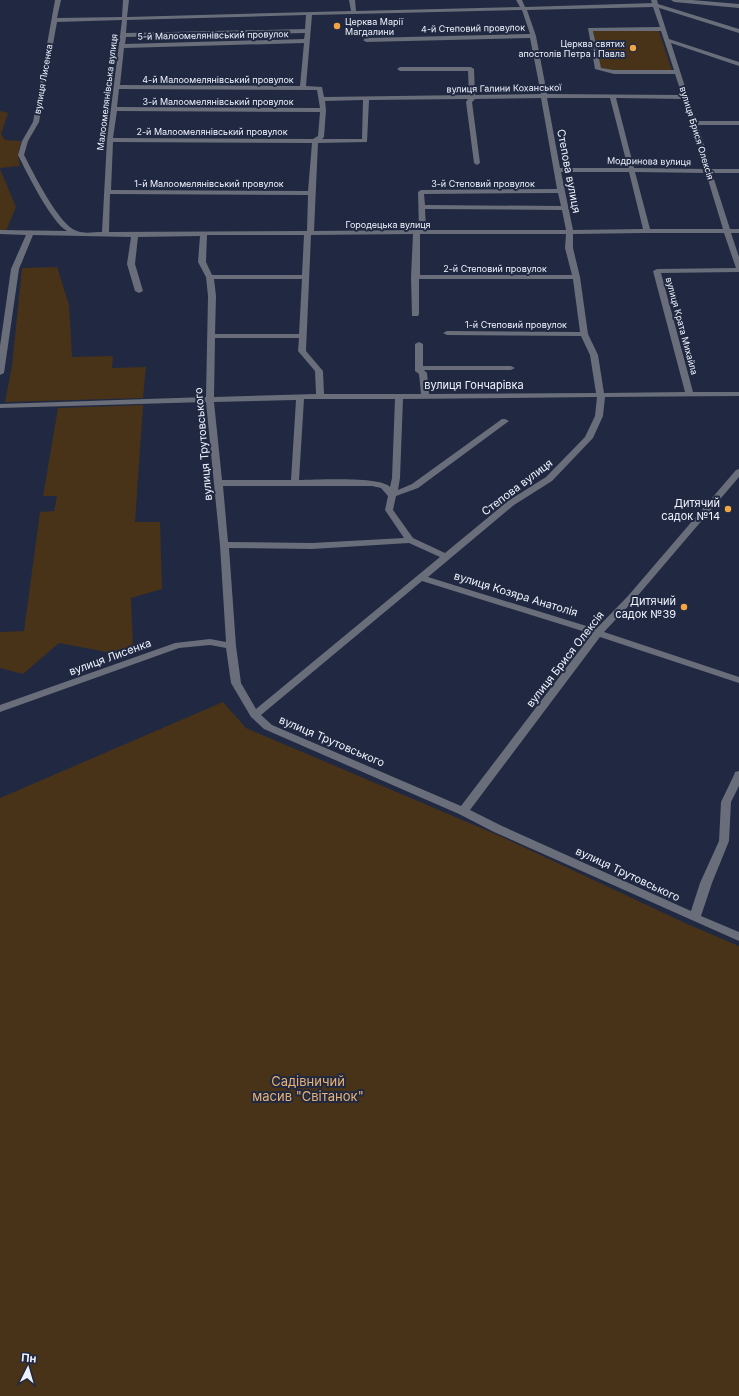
<svg xmlns="http://www.w3.org/2000/svg" width="739" height="1396" font-family="Inter,sans-serif">
	<style>
		.green { fill: #483218 }
		.lines { fill: none; stroke-linecap: round; stroke-linejoin: round }
		.minor { fill: #696e7a; fill-rule: evenodd }
		.tertiary { fill: #696e7a; fill-rule: evenodd }
		.poi-dot { fill: #f2a541; stroke: #202941; stroke-width: 1.5 }
		.labels { text-anchor: middle; dominant-baseline: central; stroke-width: 4; stroke-linejoin: round; paint-order: stroke }
		.far-poi-label { font-size: 9px; fill: #eff3fd; stroke: #202941; text-anchor: start }
		.far-street-label { font-size: 9px; fill: #eff3fd; stroke: #202941 }
		.street-label { font-size: 11px; fill: #eff3fd; stroke: #202941 }
		.poi-label { font-size: 11px; fill: #eff3fd; stroke: #202941; text-anchor: end }
		.near-park-label { font-size: 13px; fill: #eab271; stroke: #202941 }
	</style>
	<rect width="100%" height="100%" fill="#202941"/>
	<g class="green">
		<path d="M593,31H659L672,71L614,70L600,68Z"/>
		<path d="M0,111L8,113L1,134L5,140L21,141L18,155L20,166L0,168Z"/>
		<path d="M0,169L16,207L6,231L0,230Z"/>
		<path d="M57,267L69,305L72,357L113,356L112,368L146,367L143,398L5,402L12,366L22,268Z"/>
		<path d="M143,405L135,522H160L162,589L131,598L133,647L117,654L59,643L23,674L0,668V632L24,631L40,512L54,511L57,496H43L58,408Z"/>
		<path d="M223,702L246,728L500,836L685,923L739,946V1396H0V798Z"/>
	</g>
	<g class="lines">
		<g class="minor">
			<path d="M55,0H61L57,18L122,17L123,0H129L127,17L351,11L349,0H355L356,11L520,7L516,0H522L525,7L655,3L658,5L669,39L739,62V66L671,43L696,121H739V125H698L711,169H739V173H712L730,229H739V233H731L739,257V272L661,273L693,392H739V396L605,397L603,416L593,438L552,481L514,505L428,577L596,629L628,596L736,470L739,469V477L634,600L604,632L739,677V683L600,637L470,810L502,826L691,911L700,883L719,841L721,802L734,775L735,772L739,771V786L731,802L729,841L712,883L701,916L739,932V941L494,832L459,814L264,729L251,717L231,683L226,648L210,645L179,648L0,712V705L175,643L210,639L226,642L220,545L206,402L0,408V404L206,397L208,296L206,277L198,262L200,236L138,237L135,264L143,291L139,293L135,291L127,264L131,237L33,235L19,269L4,373L0,375V346L11,269L26,235L0,234V230L67,231C51,222 27,173 18,155L22,141L33,122ZM653,7L660,27L588,28L595,69L614,74H675L682,95L547,94L536,36L527,10ZM522,10L530,34L366,38L363,40L366,42L530,38L541,94L475,95L474,69L471,67H400L397,69L400,71H468L469,95L324,97L322,87L306,86L312,15ZM306,15L305,29L126,33L127,20ZM122,20L107,140L102,232C94,232 84,234 77,231C59,226 33,172 24,155L28,141L39,122L57,22ZM593,31H661L674,70H614L601,68ZM305,33L304,39L125,44L126,37ZM304,43L300,86L120,85L124,48ZM119,89L317,90L320,108L117,107ZM541,98L557,189L421,190L418,192L419,230L314,231L318,143L367,142L369,100L468,99L466,102L474,163L477,165L480,163L472,102L475,99ZM547,98H610L628,168H560ZM616,98L684,99L705,169L634,168ZM363,100L362,139H322L324,137L326,110L325,101ZM117,111L320,112L318,136L313,139L113,138ZM113,142L312,143L308,191L111,190ZM561,172H629L643,229L573,230ZM635,172L706,173L723,229H650ZM558,193L561,206L425,205L424,194ZM110,194L308,195L307,231L109,232ZM425,209L562,210L566,230H426ZM645,233H724L736,268L657,269L653,271L685,392L604,393L598,355L588,334L580,277L573,248V234ZM413,234L411,277L412,316H418L419,314V279H573L580,332L447,331L443,333L447,335L581,336L590,355L596,393L429,394L427,373L424,370H511L515,368L511,366H423V344L419,342L415,344V371L419,374L421,394H324L323,371L306,351L311,235ZM420,234H566L565,248L572,275H420ZM207,235H304L302,275H212L206,262ZM214,279H302L299,334H215L216,296ZM215,338H299L298,351L315,371L316,394L214,397ZM597,397L595,416L585,437L546,477L508,501L445,553L413,538L393,510L396,496L418,488L509,421L505,419H502L412,484L398,490L400,478L403,399ZM304,399H395L392,478L390,487C380,476 316,480 299,480ZM296,400L291,480H222L214,402ZM223,486H372L381,488L388,496L385,510L404,538L312,543L228,542ZM409,543L440,557L256,709L241,683L236,646L229,548L312,549ZM422,581L592,634L461,806L272,725L261,715Z"/>
			<path d="M671,0H692L739,4V8L674,2Z"/>
		</g>
		<path class="tertiary" d="M651,0H657L658,4L739,29V33L653,6Z"/>
	</g>
	<g class="poi-dot">
		<circle cx="337" cy="26" r="4"/>
		<circle cx="633" cy="48" r="4"/>
		<circle cx="728" cy="509" r="4"/>
		<circle cx="684" cy="607" r="4"/>
	</g>
	<g class="labels">
		<g class="far-poi-label">
			<text x="345" y="21">Церква Марії<tspan x="345" dy="10">Магдалини</tspan></text>
			<text x="625" y="43" text-anchor="end">Церква святих<tspan x="625" dy="10">апостолів Петра і Павла</tspan></text>
		</g>
		<g class="far-street-label">
			<text transform="translate(473 28) rotate(-1)">4-й Степовий провулок</text>
			<text transform="translate(213 35) rotate(-1)">5-й Малоомелянівський провулок</text>
			<text transform="translate(43 79) rotate(-80)">вулиця Лисенка</text>
			<text x="218" y="79">4-й Малоомелянівський провулок</text>
			<text transform="translate(504 88) rotate(-1)">вулиця Галини Коханської</text>
			<text transform="translate(107 92) rotate(-83)">Малоомелянівська вулиця</text>
			<text x="218" y="101">3-й Малоомелянівський провулок</text>
			<text x="212" y="131">2-й Малоомелянівський провулок</text>
			<text transform="translate(697 133) rotate(73)">вулиця Брися Олексія</text>
			<text transform="translate(649 161) rotate(1)">Модринова вулиця</text>
			<text x="209" y="183">1-й Малоомелянівський провулок</text>
			<text x="483" y="183">3-й Степовий провулок</text>
			<text x="388" y="224">Городецька вулиця</text>
			<text x="495" y="268">2-й Степовий провулок</text>
			<text x="516" y="324">1-й Степовий провулок</text>
			<text transform="translate(682 326) rotate(75)">вулиця Крата Михайла</text>
		</g>
		<g class="street-label">
			<text transform="translate(569 171) rotate(79)">Степова вулиця</text>
			<text x="474" y="385">вулиця Гончарівка</text>
			<text transform="translate(203 444) rotate(-95)">вулиця Трутовського</text>
			<text transform="translate(517 487) rotate(-37)">Степова вулиця</text>
			<text transform="translate(516 594) rotate(17)">вулиця Козяра Анатолія</text>
			<text transform="translate(110 657) rotate(-20)">вулиця Лисенка</text>
			<text transform="translate(565 659) rotate(-52)">вулиця Брися Олексія</text>
			<text transform="translate(332 741) rotate(23)">вулиця Трутовського</text>
			<text transform="translate(628 874) rotate(25)">вулиця Трутовського</text>
		</g>
		<g class="poi-label">
			<text x="720" y="503">Дитячий<tspan x="720" dy="13">садок №14</tspan></text>
			<text x="676" y="601">Дитячий<tspan x="676" dy="13">садок №39</tspan></text>
		</g>
		<g class="near-park-label">
			<text x="308" y="1081">Садівничий<tspan x="308" dy="15">масив "Світанок"</tspan></text>
		</g>
	</g>
	<g transform="translate(28 1368) rotate(5)" stroke="#202941" stroke-width="3" paint-order="stroke">
	<path d="M0-3L7 15L0 10L-7 15Z" fill="#eff3fd"/>
	<text y="-6" font-size="11" font-weight="bold" text-anchor="middle" fill="#eff3fd">Пн</text>
	</g>
</svg>
